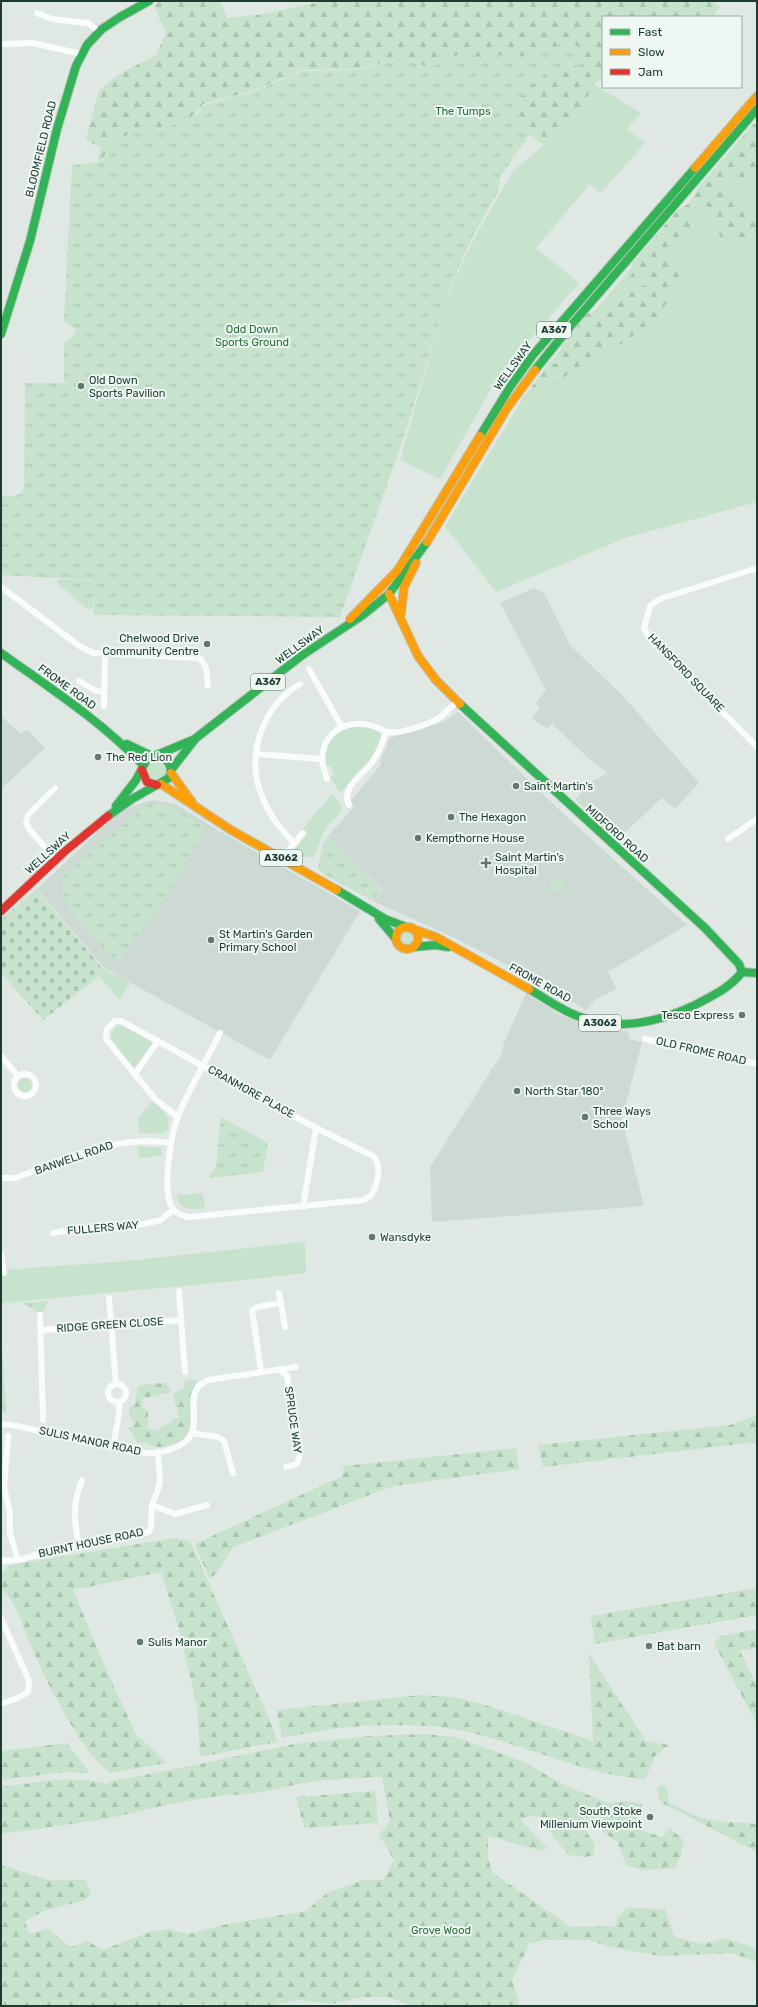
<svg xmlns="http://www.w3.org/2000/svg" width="758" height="2007" font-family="Rubik,sans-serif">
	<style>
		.built { fill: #cddad3 }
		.green { fill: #c7e3cd }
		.forest { fill: url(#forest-firs) }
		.cemetery { fill: url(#cemetery-stones) }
		.park { fill: url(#park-tufts) }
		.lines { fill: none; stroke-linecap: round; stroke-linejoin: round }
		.fast-casing { stroke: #b9c5bf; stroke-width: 10 }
		.slow-casing { stroke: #b9c5bf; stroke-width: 10 }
		.jam-casing { stroke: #b9c5bf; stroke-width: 10 }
		.street { stroke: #fafcfb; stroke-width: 6 }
		.fast { stroke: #30b455; stroke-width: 8 }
		.slow { stroke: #ff9f0a; stroke-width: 8 }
		.jam { stroke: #e5322d; stroke-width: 8 }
		.poi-dot { fill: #61786f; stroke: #eef7f1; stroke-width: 1.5 }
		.labels { text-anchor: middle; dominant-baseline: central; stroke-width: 4; stroke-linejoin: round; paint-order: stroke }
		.shield { fill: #eef7f1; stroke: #5c746a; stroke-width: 1 }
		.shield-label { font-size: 10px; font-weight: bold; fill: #1d3c30 }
		.park-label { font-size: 11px; fill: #24763b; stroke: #eef7f1 }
		.street-label { font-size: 11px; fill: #1d3c30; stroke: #eef7f1 }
		.poi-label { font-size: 11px; fill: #1d3c30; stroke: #eef7f1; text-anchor: start }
	</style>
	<defs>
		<pattern id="forest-firs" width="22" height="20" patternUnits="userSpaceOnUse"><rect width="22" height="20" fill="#c7e3cd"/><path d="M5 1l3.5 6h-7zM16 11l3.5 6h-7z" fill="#aac4b0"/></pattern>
		<pattern id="cemetery-stones" width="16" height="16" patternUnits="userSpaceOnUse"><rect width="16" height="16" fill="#c7e3cd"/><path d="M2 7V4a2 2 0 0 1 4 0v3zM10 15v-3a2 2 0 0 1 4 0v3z" fill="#aac4b0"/></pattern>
		<pattern id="park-tufts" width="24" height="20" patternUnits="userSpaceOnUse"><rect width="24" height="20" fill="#c7e3cd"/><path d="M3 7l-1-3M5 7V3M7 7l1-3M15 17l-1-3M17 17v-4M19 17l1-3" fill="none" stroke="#aac4b0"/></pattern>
	</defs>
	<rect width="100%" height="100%" fill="#e0e8e4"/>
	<g class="built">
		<path d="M534,588L544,593L570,645L623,696L699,783L675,809L662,798L620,837L575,800L590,783L608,773L587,757L552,724L547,729L532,718L540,707L536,703L546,690L500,603Z"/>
		<path d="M458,712L569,819L687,925L608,972L617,989L598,998L586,1010L521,972L457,939L373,901L382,889L327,837L354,807L350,802L381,764L380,761L390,738L443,722Z"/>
		<path d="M1,716L21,734L27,729L45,748L1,789Z"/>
		<path d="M153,800L175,804L221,832L360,911L270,1060L104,968L37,889L118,813L127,808Z"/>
		<path d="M526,993L560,1015L579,1023L603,1030L628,1031L629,1039L642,1042L622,1119L644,1206L432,1222L430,1167L501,1055L504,1043Z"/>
		<path d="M1,1330L6,1412L1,1413Z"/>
	</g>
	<g class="green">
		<path d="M592,83L641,113L627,129L645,143L601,193L589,185L536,248L579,283L498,377L440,479L400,460L442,313L452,284L477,233L513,171L568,124Z"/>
		<path d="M757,123V502L625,538L496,592L445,526L522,400L558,353Z"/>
		<path d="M367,725L380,733C382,756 356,771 345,788L341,792L338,790L330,777L334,774L331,766L326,767C323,737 340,727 367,725Z"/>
		<circle cx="157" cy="771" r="10"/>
		<path d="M332,794C335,798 341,802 342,807C343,815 331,820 327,826C321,834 318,852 313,857H301L294,850L307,834L302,829Z"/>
		<circle cx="557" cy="885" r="7"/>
		<circle cx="407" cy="938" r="6"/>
		<path d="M103,969L130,983L120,1000L99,976Z"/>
		<path d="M117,1025H122L153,1042L134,1069L112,1040L111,1033Z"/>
		<circle cx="25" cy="1085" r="7"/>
		<path d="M153,1100L169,1118L168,1131L160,1134L139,1133L138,1119Z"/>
		<path d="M137,1146L161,1148L163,1156L139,1158Z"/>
		<path d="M203,1193L205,1208C190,1210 181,1211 176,1195Z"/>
		<path d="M303,1242L305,1245L306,1273L246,1280L1,1303V1270L126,1261Z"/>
	</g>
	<g class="forest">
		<path d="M161,1H220L227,18L257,15L324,1H713L720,7L713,17L690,15V17H603V78L595,83L571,128L558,133L547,149L530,134L515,106L529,86L554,69L572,63L583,71L562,43L553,48L539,49L525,56L495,55L486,58L459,54L439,64L427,67L408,59H398L357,69L303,70L252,91L203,104C191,125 155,134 132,133L101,162L98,160L100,148L86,139L99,90L118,75L156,55L166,32C163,24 155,13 155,4Z"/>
		<path d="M757,120V175L728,183L727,191L739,194L741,210L757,220V236L722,244C715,227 725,214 703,204L693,216L690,232L671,250V258L681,276L674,293L656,318L623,343L600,353L525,403L521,401L549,363L561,364V344L574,326L589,313H598L612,302L655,280L647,274L629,285V278L634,271L631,264L680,208L692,203L697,189Z"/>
		<path d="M192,1379L197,1381C195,1388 191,1391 190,1398C188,1425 199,1440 162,1447C153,1448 146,1441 138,1443L128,1428L134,1425L129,1413V1407L135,1405L137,1388L145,1384L165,1383L171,1390L168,1393L143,1398L142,1407L148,1411V1429L157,1430L179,1417L173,1395L177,1391L184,1388L185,1381Z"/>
		<path d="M757,1415V1442L543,1467L538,1445L730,1425Z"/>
		<path d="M516,1448L519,1469L393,1486L233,1547L215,1575L209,1578L195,1544L342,1476L344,1466Z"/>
		<path d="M174,1538L190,1541L271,1723L277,1742L200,1757L197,1707L180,1633L161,1572L73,1590L108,1674L136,1734L167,1763L110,1773C79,1749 44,1678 29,1641C21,1622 16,1602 1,1588V1574L10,1565Z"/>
		<path d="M757,1588V1615L595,1644L591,1616Z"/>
		<path d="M757,1629V1648L740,1651L757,1685V1725L714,1643L721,1636Z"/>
		<path d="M589,1654L646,1741L669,1745L655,1756L645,1779C600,1776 559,1759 516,1746C492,1738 465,1730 440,1727C387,1722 334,1726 283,1738L279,1725L277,1710L420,1695L454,1697L486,1705L593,1741Z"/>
		<path d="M425,1734L456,1737L524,1762L568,1787L609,1803L625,1801L642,1804L636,1822L644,1831L662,1837L670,1828L684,1841L680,1858L675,1868L643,1870L626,1865L617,1842L583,1816L587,1833L595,1844L593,1855L586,1857L568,1855L551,1833L545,1817L533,1816L520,1819L547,1848L542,1851L488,1836V1858L492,1872L571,1927L616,1926L617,1918L627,1908L665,1909L674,1937L703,1944L726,1938L757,1949V1962L732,1953L660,1956L610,1947L589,1940H545L530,1943L512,1980L520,2006H413L387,1997H362L332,2004L298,2000L271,2006L186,2004L180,2006H1V1865L48,1880H86L91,1894L85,1900L44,1911L25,1921L29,1934L49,1929L70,1947L88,1941L102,1950L150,1932L169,1929L189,1934L227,1924L306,1911L327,1893L363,1880H383L394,1860L379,1835L390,1821L382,1777L325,1780L303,1783L250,1794L218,1796L166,1805L106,1819L1,1834V1787C35,1783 73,1774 107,1784L113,1781L205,1763L294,1744L368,1736Z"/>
		<path d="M67,1743L90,1773L65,1772L1,1780V1751Z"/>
		<path d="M657,1786L667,1787L669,1802L697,1817L718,1821L757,1824V1852L662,1803L658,1797Z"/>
		<path d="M375,1791L378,1823L304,1828L296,1797Z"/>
	</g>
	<path class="cemetery" d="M36,889L103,969L99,976L43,1020L1,973V920Z"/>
	<g class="park">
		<path d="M562,43L578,46L587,60L584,71L572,63C543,73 533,81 515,106L530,134L500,177L498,192L473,236L450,287L405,434L340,617L94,615L93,580L1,575V496C10,496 21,498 24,487L25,383H64V343L71,338L76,330L64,321L72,165L101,162L112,141L132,133L163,130L199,113L203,105L252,92L303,71L357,70L398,59H408L427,67L439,64L459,54L486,58L495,55L525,56L539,49L553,48Z"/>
		<path d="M60,579L93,580V608L88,610L57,583Z"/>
		<path d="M161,803L173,807L206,828L164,899L118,964L66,905L62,888L64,876L145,805Z"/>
		<path d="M327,837L381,889L373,901L325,875L318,869L323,844Z"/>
		<path d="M221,1117L268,1143L263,1172L210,1178L216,1166Z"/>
		<path d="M48,1301L43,1312H36L23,1303Z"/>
		<path d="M1,1353L4,1412L1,1413Z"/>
	</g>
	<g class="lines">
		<g class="fast-casing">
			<g id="fast">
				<path d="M1,334L30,241L57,129L76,66L87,45L102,29L120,17L149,1"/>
				<path d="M535,370L568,329L757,109"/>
				<path d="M480,436L510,387L533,355L695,168"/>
				<path d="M1,653C50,688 101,721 143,765"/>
				<path d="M460,704L705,928L739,964L742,972"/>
				<path d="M127,744L152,756"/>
				<path d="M171,770L196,738L301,656L363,615L389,594L427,542"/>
				<path d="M116,806L136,780L147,759L195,739"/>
				<path d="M108,816L132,799L169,778C174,767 168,758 157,756"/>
				<path d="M337,890L385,919L406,927"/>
				<path d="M379,919L396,939"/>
				<path d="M414,947L436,945L448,947"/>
				<path d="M529,989C545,998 562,1011 580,1017C619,1032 659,1022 695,1005C712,996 730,988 742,972L757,973"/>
			</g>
		</g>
		<g class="slow-casing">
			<g id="slow">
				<path d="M695,168L757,96"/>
				<path d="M427,542L507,408L535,370"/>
				<path d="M389,594L418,656L436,680L460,704"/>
				<path d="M401,614L404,587L416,563"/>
				<path d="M350,619L398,570L480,436"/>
				<path d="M171,773L192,802"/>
				<path d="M161,784L231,830L337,890"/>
				<circle cx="407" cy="938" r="11"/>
				<path d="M410,928L436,937L529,989"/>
			</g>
		</g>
		<g class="jam-casing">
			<g id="jam">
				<path d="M142,770L147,782L157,785"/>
				<path d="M1,911L64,852L108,816"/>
			</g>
		</g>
		<g class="street">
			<path d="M37,13L52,19L88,23L99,32"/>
			<path d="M1,44L33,43L81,54"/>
			<path d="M757,568L660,599L650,606L644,628L650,639L757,747"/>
			<path d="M1,587L78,645L93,653L199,658C209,667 206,674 208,686"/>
			<path d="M309,669L342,727"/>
			<path d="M79,681L96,691H104"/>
			<path d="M104,706L105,655"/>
			<path d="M256,754L322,759"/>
			<path d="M327,779C325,772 322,765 322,758C325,723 360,716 386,732"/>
			<path d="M55,788L28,815L26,822L29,829L56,860"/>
			<path d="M349,805C340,787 364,774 373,761C379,752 383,742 386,732C398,735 431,724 440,717C446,713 451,707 457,702"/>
			<path d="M728,839L757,819"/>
			<path d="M294,843C282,830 271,818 264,801C244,759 261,707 300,684"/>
			<path d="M287,852L303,833"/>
			<path d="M645,1039L757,1064"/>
			<path d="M1,1056L18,1076"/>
			<path d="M203,1066L316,1128L373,1156C383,1165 377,1186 371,1196L363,1200L189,1217C183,1216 177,1214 173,1209C161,1193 171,1134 178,1116C185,1099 194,1082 203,1066Z"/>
			<path d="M135,1074L158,1041"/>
			<circle cx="25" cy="1085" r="11"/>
			<path d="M178,1117L156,1100L106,1039L107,1029L115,1021H121L203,1066L220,1033"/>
			<path d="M1,1178H15C67,1160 115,1134 171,1143"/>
			<path d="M303,1207L316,1128"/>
			<path d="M53,1233L75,1229L122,1228L143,1224L161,1220L173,1210"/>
			<path d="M1,1254L4,1273"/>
			<path d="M179,1291L185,1372"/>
			<path d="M279,1293L285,1327"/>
			<path d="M109,1298L116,1384"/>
			<path d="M40,1315L43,1420"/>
			<path d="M41,1330L111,1326L180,1320"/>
			<path d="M279,1370L287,1375L300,1454L297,1464L286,1467"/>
			<path d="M261,1371L252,1310L257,1307L281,1303"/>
			<circle cx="117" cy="1393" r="9"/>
			<path d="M1,1424C17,1425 31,1429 46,1433C79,1440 114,1450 148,1453C160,1454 176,1449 185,1442C203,1427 187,1401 198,1387C200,1384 205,1382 208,1380L296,1367"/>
			<path d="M192,1433L218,1437L224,1441L233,1473"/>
			<path d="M8,1436L4,1488L10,1512V1533L18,1560"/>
			<path d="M113,1448L119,1413V1402"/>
			<path d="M152,1505L175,1514L207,1505"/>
			<path d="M79,1546C74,1520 72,1505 82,1480"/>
			<path d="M1,1561L18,1560L51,1551L149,1532L151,1527L152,1505L158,1490L160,1480L158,1452"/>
			<path d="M1,1618L29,1681L28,1692L18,1698L1,1704"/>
		</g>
		<use href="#fast" class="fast"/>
		<use href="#slow" class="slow"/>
		<use href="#jam" class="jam"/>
	</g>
	<g class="poi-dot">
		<circle cx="81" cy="386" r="4"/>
		<circle cx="207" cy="644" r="4"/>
		<circle cx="98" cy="757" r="4"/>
		<circle cx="516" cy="786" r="4"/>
		<circle cx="451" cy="817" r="4"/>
		<circle cx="418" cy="838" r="4"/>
		<path d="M484 857h4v4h4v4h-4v4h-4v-4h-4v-4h4z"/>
		<circle cx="211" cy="940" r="4"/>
		<circle cx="742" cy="1015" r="4"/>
		<circle cx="517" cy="1091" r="4"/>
		<circle cx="585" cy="1117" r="4"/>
		<circle cx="372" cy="1237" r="4"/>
		<circle cx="140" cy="1642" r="4"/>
		<circle cx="649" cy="1646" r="4"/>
		<circle cx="650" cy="1817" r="4"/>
	</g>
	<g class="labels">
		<g class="shield">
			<rect x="537" y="322" width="34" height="16" rx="3"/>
			<rect x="251" y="674" width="34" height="16" rx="3"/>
			<rect x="260" y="850" width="42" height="16" rx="3"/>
			<rect x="579" y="1015" width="42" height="16" rx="3"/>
		</g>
		<g class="shield-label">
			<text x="554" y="330">A367</text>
			<text x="268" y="682">A367</text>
			<text x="281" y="858">A3062</text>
			<text x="600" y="1023">A3062</text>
		</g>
		<g class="park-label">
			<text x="463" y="111">The Tumps</text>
			<text x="252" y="329">Odd Down<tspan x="252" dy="13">Sports Ground</tspan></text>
			<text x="441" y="1930">Grove Wood</text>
		</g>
		<g class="street-label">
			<text transform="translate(41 149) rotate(-76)">BLOOMFIELD ROAD</text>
			<text transform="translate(513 366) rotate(-54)">WELLSWAY</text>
			<text transform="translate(300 645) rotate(-36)">WELLSWAY</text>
			<text transform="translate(686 673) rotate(46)">HANSFORD SQUARE</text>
			<text transform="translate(67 687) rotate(36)">FROME ROAD</text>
			<text transform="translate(617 834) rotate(42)">MIDFORD ROAD</text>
			<text transform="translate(48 853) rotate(-42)">WELLSWAY</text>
			<text transform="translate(540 983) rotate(29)">FROME ROAD</text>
			<text transform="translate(701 1051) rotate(13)">OLD FROME ROAD</text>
			<text transform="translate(251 1092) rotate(29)">CRANMORE PLACE</text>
			<text transform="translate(74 1158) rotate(-19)">BANWELL ROAD</text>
			<text transform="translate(103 1228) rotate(-5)">FULLERS WAY</text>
			<text transform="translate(110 1325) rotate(-4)">RIDGE GREEN CLOSE</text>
			<text transform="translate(293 1420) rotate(82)">SPRUCE WAY</text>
			<text transform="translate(90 1441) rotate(12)">SULIS MANOR ROAD</text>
			<text transform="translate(91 1543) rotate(-12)">BURNT HOUSE ROAD</text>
		</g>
		<g class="poi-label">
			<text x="89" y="380">Old Down<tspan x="89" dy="13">Sports Pavilion</tspan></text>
			<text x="199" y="638" text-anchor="end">Chelwood Drive<tspan x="199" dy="13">Community Centre</tspan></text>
			<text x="106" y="757">The Red Lion</text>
			<text x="524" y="786">Saint Martin's</text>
			<text x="459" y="817">The Hexagon</text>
			<text x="426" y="838">Kempthorne House</text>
			<text x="495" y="857">Saint Martin's<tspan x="495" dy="13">Hospital</tspan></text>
			<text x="219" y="934">St Martin's Garden<tspan x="219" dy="13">Primary School</tspan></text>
			<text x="734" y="1015" text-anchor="end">Tesco Express</text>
			<text x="525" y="1091">North Star 180°</text>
			<text x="593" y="1111">Three Ways<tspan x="593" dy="13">School</tspan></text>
			<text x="380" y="1237">Wansdyke</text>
			<text x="148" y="1642">Sulis Manor</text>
			<text x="657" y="1646">Bat barn</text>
			<text x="642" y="1811" text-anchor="end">South Stoke<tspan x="642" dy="13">Millenium Viewpoint</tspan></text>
		</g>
	</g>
	<rect width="758" height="2007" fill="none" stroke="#1d3c30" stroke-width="4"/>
	<rect x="602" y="16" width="140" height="72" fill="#eef7f1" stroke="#9aaca4"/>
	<rect x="610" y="29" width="20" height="6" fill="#30b455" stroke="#9aaca4"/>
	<text x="638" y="36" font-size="12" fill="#1d3c30">Fast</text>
	<rect x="610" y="49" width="20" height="6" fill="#ff9f0a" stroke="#9aaca4"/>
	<text x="638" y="56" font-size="12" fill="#1d3c30">Slow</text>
	<rect x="610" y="69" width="20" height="6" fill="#e5322d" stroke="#9aaca4"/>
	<text x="638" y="76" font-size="12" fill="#1d3c30">Jam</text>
</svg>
